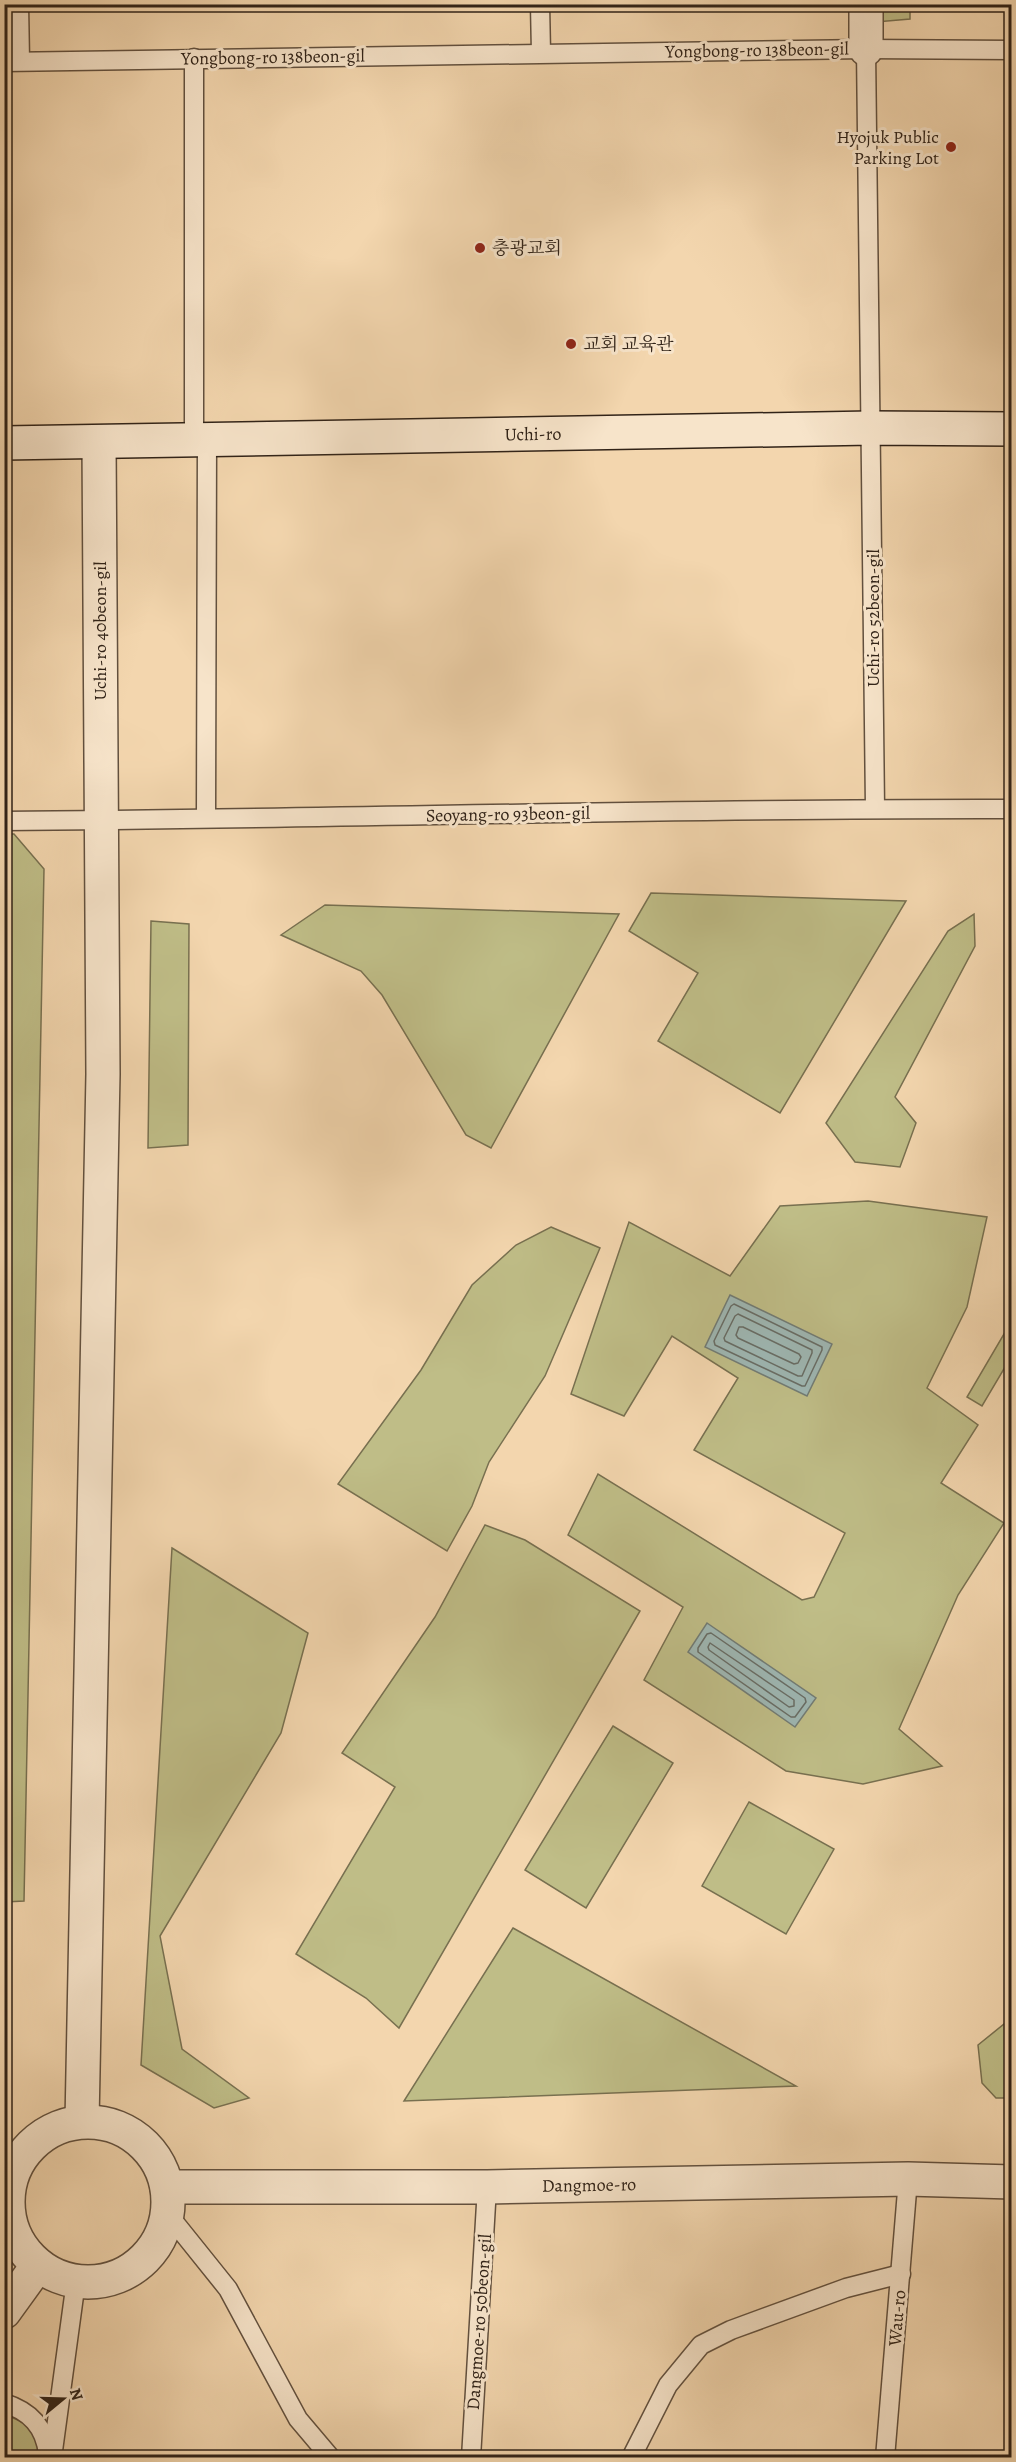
<svg xmlns="http://www.w3.org/2000/svg" width="1016" height="2462" font-family="Alegreya,'Noto Serif KR',serif">
	<style>
		.green { fill: #bfbd87; stroke: #787050; stroke-width: 1.5 }
		.water { fill: #9eb7b3; stroke: #727c75; stroke-width: 1.5 }
		.lines { fill: none; stroke-linecap: round; stroke-linejoin: round }
		.shore { stroke: #686d66; stroke-width: 1.5 }
		.service-casing { stroke: #62503e; stroke-width: 21 }
		.minor-casing { stroke: #62503e; stroke-width: 36 }
		.secondary-casing { stroke: #312318; stroke-width: 36 }
		.service { stroke: #f7e4ca; stroke-width: 18 }
		.minor { stroke: #f7e4ca; stroke-width: 33 }
		.secondary { stroke: #f7e4ca; stroke-width: 33 }
		.poi-dot { fill: #8f2418; stroke: #f7e4ca; stroke-width: 2 }
		.labels { text-anchor: middle; dominant-baseline: central; stroke-width: 6; stroke-linejoin: round; paint-order: stroke }
		.street-label { font-size: 18px; fill: #312318; stroke: #f7e4ca }
		.poi-label { font-size: 18px; fill: #312318; stroke: #f7e4ca; text-anchor: start }
	</style>
	<rect width="100%" height="100%" fill="#f3d6ae"/>
	<filter id="stains"><feTurbulence type="fractalNoise" baseFrequency=".00333" numOctaves="4"/><feColorMatrix values="0 0 0 0 .2 0 0 0 0 .09 0 0 0 0 .02 0 0 0 .5 -.17"/></filter>
	<radialGradient id="worn" r=".72"><stop offset=".6" stop-color="#630" stop-opacity="0"/><stop offset="1" stop-color="#630" stop-opacity=".3"/></radialGradient>
	<g class="green">
		<path d="M876,5H910V19L876,22Z"/>
		<path d="M4,834H14L44,869L24,1901L5,1902Z"/>
		<path d="M651,893L906,901L780,1113L658,1041L698,973L629,931Z"/>
		<path d="M325,905L619,914L491,1148L466,1135L382,995L361,971L281,935Z"/>
		<path d="M974,914L975,946L895,1097L916,1123L900,1167L855,1162L826,1123L948,931Z"/>
		<path d="M151,921L189,924L188,1145L148,1148Z"/>
		<path d="M868,1201L987,1217L967,1307L927,1388L978,1425L941,1483L1004,1523L958,1595L899,1729L942,1766L863,1784L786,1771L644,1680L683,1607L568,1535L598,1474L802,1600L814,1597L845,1533L694,1450L738,1378L672,1336L624,1416L571,1394L629,1222L730,1276L780,1206Z"/>
		<path d="M551,1227L600,1248L545,1376L489,1462L472,1506L447,1551L338,1484L421,1370L472,1285L516,1245Z"/>
		<path d="M1011,1322V1357L982,1406L967,1397Z"/>
		<path d="M485,1525L525,1540L640,1611L399,2028L366,1998L296,1954L395,1787L342,1753L435,1617Z"/>
		<path d="M172,1548L308,1633L281,1733L160,1936L182,2049L249,2098L214,2108L141,2065Z"/>
		<path d="M613,1726L673,1763L586,1908L525,1870Z"/>
		<path d="M749,1802L834,1849L786,1934L702,1886Z"/>
		<path d="M513,1928L796,2086L404,2101Z"/>
		<path d="M1009,2020L1012,2022L1011,2098H996L982,2083L978,2045Z"/>
		<path d="M11,2417L43,2431L36,2457H5L4,2422Z"/>
	</g>
	<g class="water">
		<path d="M730,1295L832,1344L807,1396L705,1347Z"/>
		<path d="M707,1623L816,1698L795,1727L688,1652Z"/>
	</g>
	<g class="lines">
		<g class="shore">
			<path d="M734,1304L822,1347V1350L805,1386H802L715,1345L714,1341L731,1306Z"/>
			<path d="M738,1314L812,1350V1353L802,1376H798L725,1341L724,1338L735,1316Z"/>
			<path d="M739,1327H743L799,1354L801,1357L798,1363L794,1364L738,1338L736,1335Z"/>
			<path d="M711,1633L805,1698L806,1702L795,1717H791L698,1652V1648L707,1634Z"/>
			<path d="M710,1643L794,1700V1706L789,1707L709,1650L708,1647Z"/>
		</g>
		<g class="service-casing">
			<g id="service">
				<path d="M19,4L20,61"/>
				<path d="M540,4L541,53"/>
				<path d="M866,49L875,808"/>
				<path d="M4,62L866,49L1012,50"/>
				<path d="M194,440V58"/>
				<path d="M206,818L207,440"/>
				<path d="M4,821C340,819 676,808 1012,809"/>
				<path d="M167,2213L228,2289L298,2419L331,2458"/>
				<path d="M4,2403C30,2411 45,2427 48,2454"/>
				<path d="M52,2458L76,2281"/>
				<path d="M471,2458L487,2187"/>
				<path d="M631,2458L668,2385L701,2345L731,2330L846,2288L901,2274"/>
				<path d="M885,2458L908,2179"/>
			</g>
		</g>
		<g class="minor-casing">
			<g id="minor">
				<path d="M866,4V49"/>
				<path d="M82,2121L103,1074L99,442"/>
				<circle cx="88" cy="2202" r="80"/>
				<path d="M167,2187H487L908,2179L1012,2182"/>
				<path d="M4,2312L38,2265"/>
			</g>
		</g>
		<g class="secondary-casing">
			<path id="secondary" d="M4,443L871,428L1012,429"/>
		</g>
		<use href="#service" class="service"/>
		<use href="#minor" class="minor"/>
		<use href="#secondary" class="secondary"/>
	</g>
	<g class="poi-dot">
		<circle cx="951" cy="147" r="6"/>
		<circle cx="480" cy="248" r="6"/>
		<circle cx="571" cy="344" r="6"/>
	</g>
	<g class="labels">
		<g class="street-label">
			<text transform="translate(757 50) rotate(-1)">Yongbong-ro 138beon-gil</text>
			<text transform="translate(273 57) rotate(-1)">Yongbong-ro 138beon-gil</text>
			<text transform="translate(533 434) rotate(-1)">Uchi-ro</text>
			<text transform="translate(873 618) rotate(-90)">Uchi-ro 52beon-gil</text>
			<text transform="translate(100 631) rotate(-90)">Uchi-ro 40beon-gil</text>
			<text transform="translate(508 814) rotate(-1)">Seoyang-ro 93beon-gil</text>
			<text transform="translate(589 2185) rotate(-1)">Dangmoe-ro</text>
			<text transform="translate(897 2318) rotate(-85)">Wau-ro</text>
			<text transform="translate(479 2322) rotate(-86)">Dangmoe-ro 50beon-gil</text>
		</g>
		<g class="poi-label">
			<text x="939" y="137" text-anchor="end">Hyojuk Public<tspan x="939" dy="21">Parking Lot</tspan></text>
			<text x="492" y="248">충광교회</text>
			<text x="583" y="344">교회 교육관</text>
		</g>
	</g>
	<rect width="1016" height="2462" fill="none" stroke="#f3d6ae" stroke-width="24"/>
	<rect x="6" y="6" width="1004" height="2450" fill="none" stroke="#312318" stroke-width="3"/>
	<rect x="12" y="12" width="992" height="2438" fill="none" stroke="#312318" stroke-width="1.5"/>
	<g transform="translate(63 2399) rotate(71)" stroke="#f7e4ca" stroke-width="4.5" paint-order="stroke">
	<path d="M0-4.5L10 22L0 15L-10 22Z" fill="#312318"/>
	<text y="-9" font-size="16" font-weight="bold" text-anchor="middle" fill="#312318">N</text>
	</g>
	<rect width="100%" height="100%" filter="url(#stains)"/>
	<rect width="100%" height="100%" fill="url(#worn)"/>
</svg>
